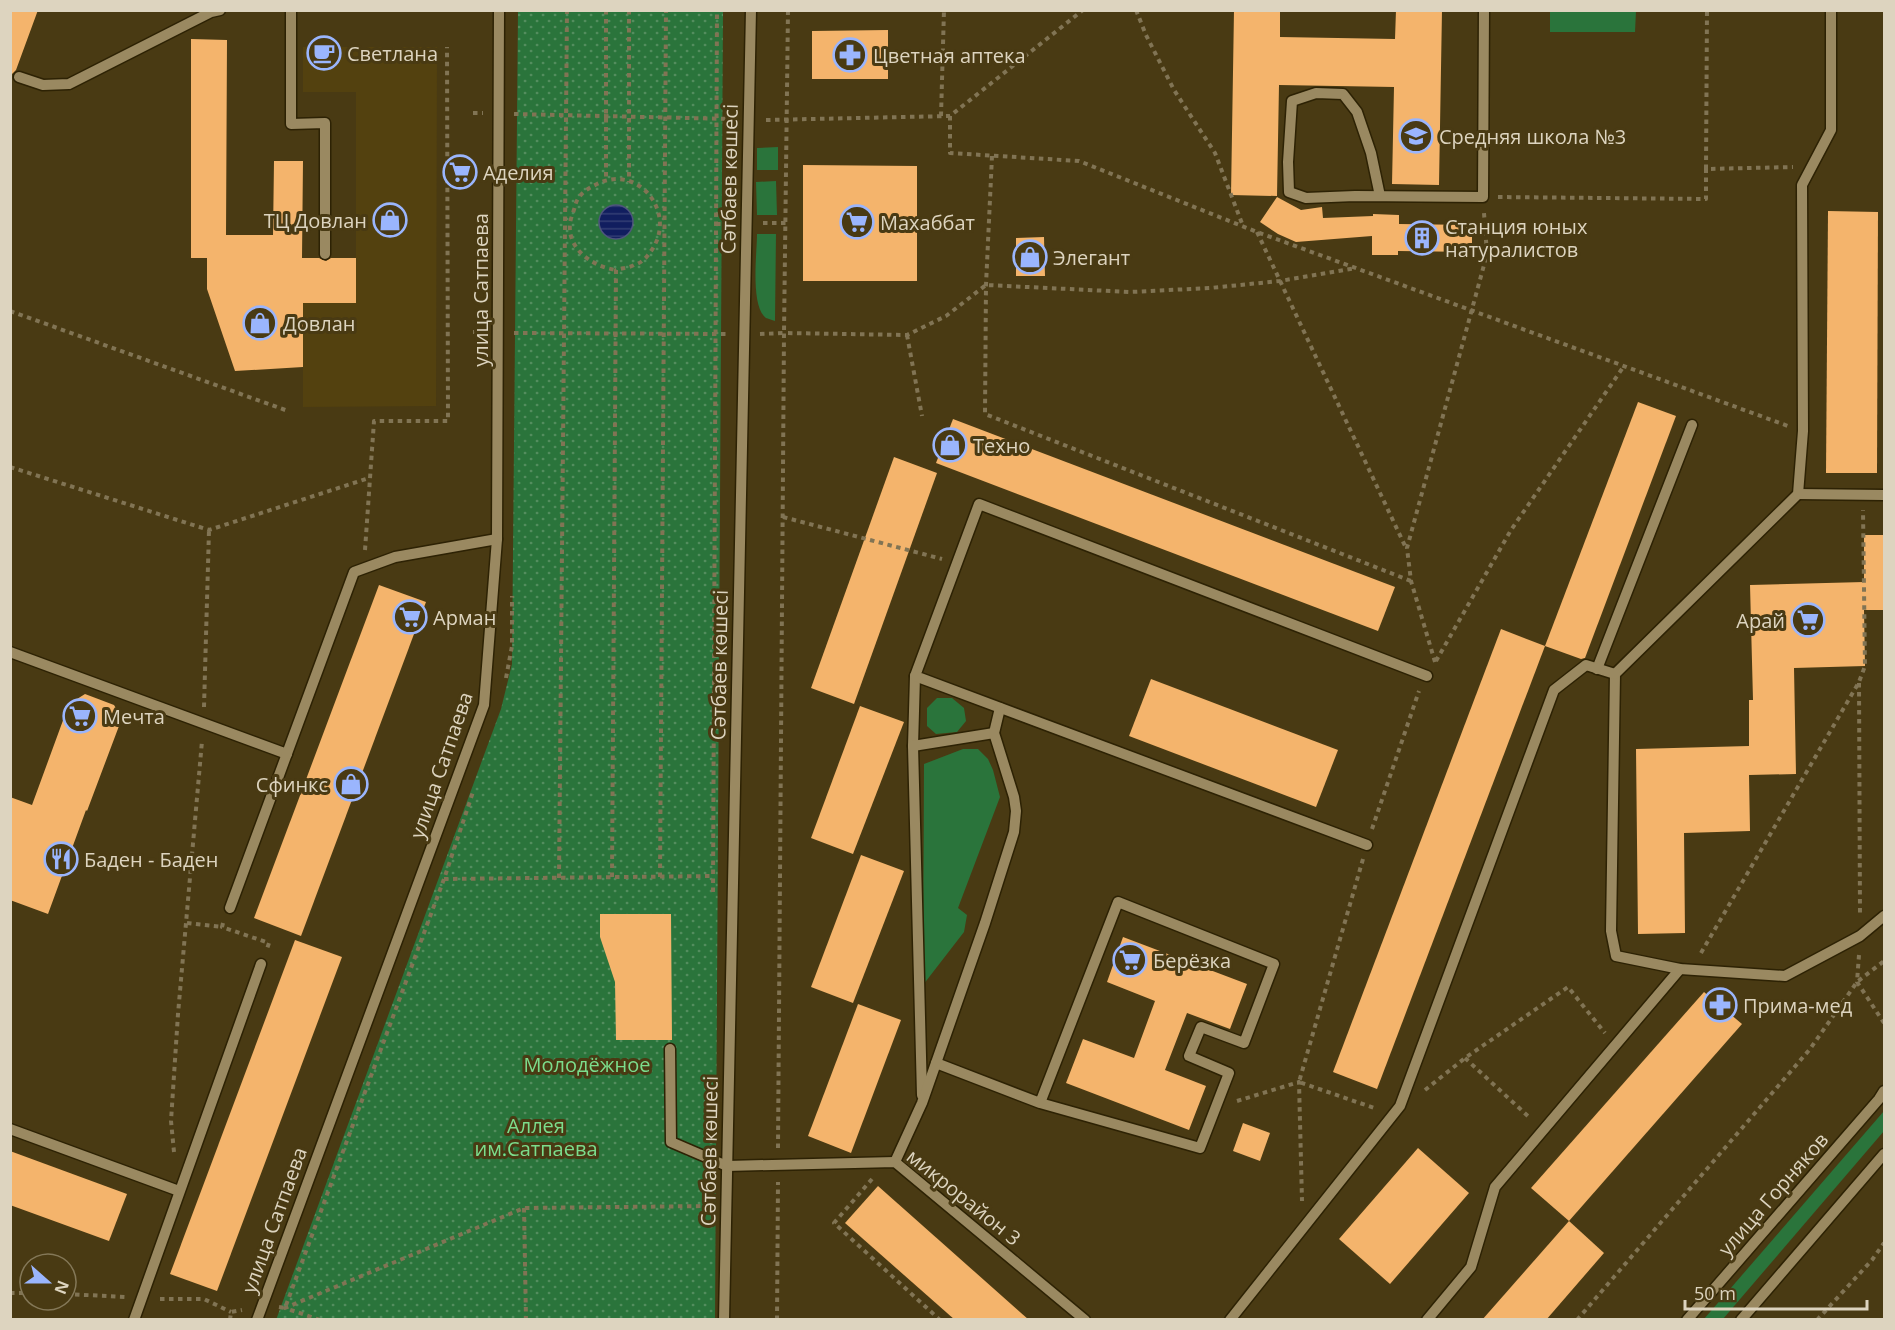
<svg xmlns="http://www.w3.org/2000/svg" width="1895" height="1330" font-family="'Open Sans',sans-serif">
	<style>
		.built { fill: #53410f }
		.grass { fill: #2a743b }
		.park { fill: url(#park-dots) }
		.water { fill: url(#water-rules); stroke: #4e557c; stroke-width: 1.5 }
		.building { fill: #f4b46c }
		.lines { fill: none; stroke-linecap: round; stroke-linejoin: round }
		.minor-casing { stroke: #2d2204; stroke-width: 13 }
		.path { stroke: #817454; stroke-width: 4; stroke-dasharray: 4.5 4.5; stroke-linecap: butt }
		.minor { stroke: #9a8961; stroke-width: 10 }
		.labels { text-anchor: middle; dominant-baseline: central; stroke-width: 6; stroke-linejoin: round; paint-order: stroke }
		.poi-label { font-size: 20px; fill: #ddd4bf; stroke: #493a13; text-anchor: start }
		.street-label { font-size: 20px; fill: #ddd4bf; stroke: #493a13 }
		.park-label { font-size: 20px; fill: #7bdd8c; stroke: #493a13 }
	</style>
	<defs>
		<pattern id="park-dots" width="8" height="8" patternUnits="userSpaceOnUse" patternTransform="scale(1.5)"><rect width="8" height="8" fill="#2a743b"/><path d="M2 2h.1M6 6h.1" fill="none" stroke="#538d5e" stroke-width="1.8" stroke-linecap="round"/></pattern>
		<pattern id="water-rules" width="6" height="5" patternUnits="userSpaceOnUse" patternTransform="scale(1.5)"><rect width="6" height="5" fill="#111e5f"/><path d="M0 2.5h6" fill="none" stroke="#333e74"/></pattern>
	</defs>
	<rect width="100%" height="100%" fill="#493a13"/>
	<path class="built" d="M303,47H437L436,406L303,407V303H356V92H303Z"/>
	<g class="grass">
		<path d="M1550,11H1636L1635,32H1550Z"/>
		<path d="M778,147V170H757V148Z"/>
		<path d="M776,181L777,215H757L756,182Z"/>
		<path d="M757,234H776L775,321C774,321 767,318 766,318C750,306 757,253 757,234Z"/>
		<path d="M937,698H952L964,708L966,721L957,732L936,734L927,726V708Z"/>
		<path d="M963,749H978L988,759L993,770L1000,797L958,908L967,915L964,932L923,985L924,764Z"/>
		<path d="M1884,1111V1131L1723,1319H1704Z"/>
	</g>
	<path class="park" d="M518,11H723L715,1319L276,1320L501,709L512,664Z"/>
	<circle class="water" cx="616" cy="222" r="17"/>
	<g class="building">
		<path d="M10,10H38L16,70L12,74V79H10Z"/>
		<path d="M1234,10H1280V37L1395,39L1396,10H1442L1439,185L1392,184L1394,87L1279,85L1277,196L1231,195Z"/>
		<path d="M888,30V79H812V31Z"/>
		<path d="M191,39L227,40L226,235H273L274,161H303L302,258H319L326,261L331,258H356V303H303V367L235,371L207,289V258H191Z"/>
		<path d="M803,165L917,166V281H803Z"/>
		<path d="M1277,197L1301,210L1322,207L1323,218L1373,216V214L1399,215V224L1472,225V252L1398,251V255H1372V236L1296,242L1278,234L1260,222Z"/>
		<path d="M1828,211L1878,212L1877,473H1826Z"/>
		<path d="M1044,237L1045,276H1016V238Z"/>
		<path d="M1638,402L1676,416L1585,658L1581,659L1545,646Z"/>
		<path d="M953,419L1395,587L1378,631L936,463Z"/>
		<path d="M894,457L937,473L854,704L811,688Z"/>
		<path d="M1864,535H1884V610H1864L1865,666L1794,668L1796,774L1749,775L1750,831L1684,833L1685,933L1638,934L1636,749L1749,746V700H1753L1750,585L1864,582Z"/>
		<path d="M379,585L426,602L301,936L254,918Z"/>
		<path d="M1501,629L1545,646L1377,1089L1333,1072Z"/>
		<path d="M1151,679L1338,750L1316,807L1129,736Z"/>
		<path d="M85,694L114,705L122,718L87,811L86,810L48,914L10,900V797L32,805L69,704Z"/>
		<path d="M860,706L904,722L853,854L811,838Z"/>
		<path d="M861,855L904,871L853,1003L811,987Z"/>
		<path d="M600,914H671L672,1040H616L615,982L600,937Z"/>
		<path d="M1123,937L1247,984L1230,1029L1187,1013L1165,1070L1206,1086L1189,1130L1066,1083L1083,1039L1134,1058L1155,1001L1107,982Z"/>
		<path d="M295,940L342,957L217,1291L170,1274Z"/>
		<path d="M1704,992L1742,1024L1569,1221L1531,1188Z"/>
		<path d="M858,1004L901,1020L851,1153L808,1136Z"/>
		<path d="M1243,1123L1270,1133L1260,1161L1233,1151Z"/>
		<path d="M1418,1148L1469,1193L1390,1284L1339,1239Z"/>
		<path d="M10,1151L127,1194L109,1241L10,1205Z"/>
		<path d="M878,1186L1029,1320H955L845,1223Z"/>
		<path d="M1569,1221L1604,1253L1546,1320H1482Z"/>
	</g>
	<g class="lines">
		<g class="minor-casing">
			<g id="minor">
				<path d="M291,10V124L325,123V254"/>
				<path d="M1831,10V130L1802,185L1803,431L1798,494L1615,674L1611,931L1616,956L1680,969L1785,976L1860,936L1884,916"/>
				<path d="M19,77L43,85L69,84L211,12L220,10"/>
				<path d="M1380,196L1371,153L1357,112L1343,94L1316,93L1292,101L1288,162L1289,192L1306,198L1355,196L1483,197L1484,10"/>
				<path d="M1798,494L1884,495"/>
				<path d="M10,652L287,754"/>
				<path d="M1597,669L1692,425"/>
				<path d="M915,676L913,746L922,1095"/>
				<path d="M913,746L994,733"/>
				<path d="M1367,845L915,676L979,504L1427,676"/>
				<path d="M230,908L354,572L395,557L497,539"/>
				<path d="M670,1049L671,1142L727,1166L895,1162L1085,1320"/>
				<path d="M936,1063L1040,1103L1118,902L1274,964L1244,1043L1201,1027L1189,1056L1229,1073L1200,1148L1040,1103"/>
				<path d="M10,1129L179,1191"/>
				<path d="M895,1162L922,1103L985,923L1014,832L1016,811L1014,797L994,733L1000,708"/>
				<path d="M134,1320L261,964"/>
				<path d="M257,1320L484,705L497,539L499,10"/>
				<path d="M724,1320L751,10"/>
				<path d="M1230,1320L1400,1106L1554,690L1586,665L1615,674"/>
				<path d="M1427,1320L1471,1267L1495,1187L1680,969"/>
				<path d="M1687,1320L1879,1099L1884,1091"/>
				<path d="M1741,1320L1884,1154"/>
			</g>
		</g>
		<g class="path">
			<path d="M606,10V179"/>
			<path d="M629,10V182"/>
			<path d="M1136,10L1146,35L1174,90L1215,153L1243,226"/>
			<path d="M473,113H483"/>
			<path d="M514,114L732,119"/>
			<path d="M941,116L944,10"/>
			<path d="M950,116V153L1079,161L1257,232L1788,426"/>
			<path d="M766,120L950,116L1083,10"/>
			<path d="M992,156L986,285L985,414L1411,581"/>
			<path d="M1706,169L1707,10"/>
			<path d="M1498,197L1706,199V169L1793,167"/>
			<path d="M763,223H786"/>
			<path d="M716,224H731"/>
			<path d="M1257,232L1406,548"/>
			<path d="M10,311L288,411"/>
			<path d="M473,332H482"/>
			<path d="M514,333L728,334"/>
			<path d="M760,334L784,333L788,10"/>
			<path d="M907,335L922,416"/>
			<path d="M10,467L209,530L369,478"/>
			<path d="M783,517L942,559"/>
			<path d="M365,550L374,421H448L447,47"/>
			<path d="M1436,661L1511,530L1624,366"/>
			<path d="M1435,662L1411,581L1407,548L1487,254L1484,213"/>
			<path d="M506,678L512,646V596"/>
			<path d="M1859,683L1860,915"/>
			<path d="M204,707L209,530"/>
			<path d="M1372,829L1419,691"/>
			<path d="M1363,859L1299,1082L1377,1109"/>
			<path d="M612,877L616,270C622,268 629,268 634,265C642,263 647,257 651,251C678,214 639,163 597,184C587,189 578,194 575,206C574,211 571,217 570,223C567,250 594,267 616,270"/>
			<path d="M660,877L666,10"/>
			<path d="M559,878L567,10"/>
			<path d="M444,879L713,876"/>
			<path d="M713,892L717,10"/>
			<path d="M187,923L222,927"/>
			<path d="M223,923L222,927L269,943L267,949"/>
			<path d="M1701,953L1859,682L1865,666L1863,510"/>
			<path d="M1859,955L1857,982L1884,1023"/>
			<path d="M1465,1058L1530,1118"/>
			<path d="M1425,1090L1465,1058L1568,987L1605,1033"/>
			<path d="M1237,1101L1299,1082L1302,1201"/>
			<path d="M778,1148L784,333L907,335L946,316L986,285L1130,292L1210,288L1280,281L1356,268"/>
			<path d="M174,1152L171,1121L178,1014L202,741"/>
			<path d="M872,1179L834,1223L940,1320"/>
			<path d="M524,1208L526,1320"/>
			<path d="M10,1293H30"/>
			<path d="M66,1294L126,1297"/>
			<path d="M160,1299H204L231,1312"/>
			<path d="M279,1307L285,1308L444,879L473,792"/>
			<path d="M230,1320L231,1312L242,1310"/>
			<path d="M320,1320L285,1308L524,1208L711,1206"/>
			<path d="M777,1320L778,1182"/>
			<path d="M1577,1320L1810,1049L1857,982L1884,961"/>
			<path d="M1817,1320L1872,1260L1884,1243"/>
		</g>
		<use href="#minor" class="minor"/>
	</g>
	<defs>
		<g id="cafe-ring" transform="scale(1.725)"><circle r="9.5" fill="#493a13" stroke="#9ab5fd" stroke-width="1.5"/><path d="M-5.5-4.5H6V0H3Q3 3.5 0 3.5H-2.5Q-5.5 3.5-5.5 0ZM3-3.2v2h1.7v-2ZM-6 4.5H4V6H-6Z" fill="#9ab5fd"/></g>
		<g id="pharmacy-ring" transform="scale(1.725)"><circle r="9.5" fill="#493a13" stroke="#9ab5fd" stroke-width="1.5"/><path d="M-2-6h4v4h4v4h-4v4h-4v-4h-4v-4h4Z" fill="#9ab5fd"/></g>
		<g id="school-ring" transform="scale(1.725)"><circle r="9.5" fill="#493a13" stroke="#9ab5fd" stroke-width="1.5"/><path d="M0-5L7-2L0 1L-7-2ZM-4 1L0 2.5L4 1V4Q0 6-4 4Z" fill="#9ab5fd"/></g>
		<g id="supermarket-ring" transform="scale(1.725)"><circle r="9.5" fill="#493a13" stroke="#9ab5fd" stroke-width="1.5"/><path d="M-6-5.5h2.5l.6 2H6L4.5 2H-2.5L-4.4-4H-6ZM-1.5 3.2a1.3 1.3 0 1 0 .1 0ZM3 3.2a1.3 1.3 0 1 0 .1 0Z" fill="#9ab5fd"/></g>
		<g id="shop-ring" transform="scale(1.725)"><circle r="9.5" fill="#493a13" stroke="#9ab5fd" stroke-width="1.5"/><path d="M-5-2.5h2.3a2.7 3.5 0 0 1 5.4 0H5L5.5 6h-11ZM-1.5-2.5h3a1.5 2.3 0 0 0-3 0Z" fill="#9ab5fd"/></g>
		<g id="building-ring" transform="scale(1.725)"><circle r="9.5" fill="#493a13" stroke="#9ab5fd" stroke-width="1.5"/><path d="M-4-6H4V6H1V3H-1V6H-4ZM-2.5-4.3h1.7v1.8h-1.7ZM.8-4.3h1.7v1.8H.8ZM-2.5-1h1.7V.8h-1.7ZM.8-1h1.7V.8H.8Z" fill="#9ab5fd"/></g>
		<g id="restaurant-ring" transform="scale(1.725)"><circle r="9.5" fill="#493a13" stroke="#9ab5fd" stroke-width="1.5"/><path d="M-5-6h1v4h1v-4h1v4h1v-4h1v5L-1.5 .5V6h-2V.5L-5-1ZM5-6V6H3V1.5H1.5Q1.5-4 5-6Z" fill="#9ab5fd"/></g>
	</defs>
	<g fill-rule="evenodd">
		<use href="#cafe-ring" x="324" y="53"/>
		<use href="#pharmacy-ring" x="850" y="55"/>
		<use href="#school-ring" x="1416" y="136"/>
		<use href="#supermarket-ring" x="460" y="172"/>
		<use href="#shop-ring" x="390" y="220"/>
		<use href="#supermarket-ring" x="857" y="222"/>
		<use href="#building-ring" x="1422" y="238"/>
		<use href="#shop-ring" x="1030" y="257"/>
		<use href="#shop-ring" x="260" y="323"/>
		<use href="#shop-ring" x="950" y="445"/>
		<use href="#supermarket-ring" x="410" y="617"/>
		<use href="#supermarket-ring" x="1808" y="620"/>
		<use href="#supermarket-ring" x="80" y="716"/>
		<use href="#shop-ring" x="351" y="784"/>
		<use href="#restaurant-ring" x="61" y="859"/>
		<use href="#supermarket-ring" x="1130" y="960"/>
		<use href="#pharmacy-ring" x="1720" y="1005"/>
	</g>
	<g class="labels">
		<g class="poi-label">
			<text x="347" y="53">Светлана</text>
			<text x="873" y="55">Цветная аптека</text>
			<text x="1439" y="136">Средняя школа №3</text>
			<text x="483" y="172">Аделия</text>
			<text x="367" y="220" text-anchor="end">ТЦ Довлан</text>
			<text x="880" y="222">Махаббат</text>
			<text x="1445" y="226">Станция юных<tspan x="1445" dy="23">натуралистов</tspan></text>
			<text x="1053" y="257">Элегант</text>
			<text x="283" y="323">Довлан</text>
			<text x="973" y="445">Техно</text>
			<text x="433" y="617">Арман</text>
			<text x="1785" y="620" text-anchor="end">Арай</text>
			<text x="103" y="716">Мечта</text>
			<text x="328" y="784" text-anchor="end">Сфинкс</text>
			<text x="84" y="859">Баден - Баден</text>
			<text x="1153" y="960">Берёзка</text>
			<text x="1743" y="1005">Прима-мед</text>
		</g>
		<g class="street-label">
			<text transform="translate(729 179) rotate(-89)">Сәтбаев көшесі</text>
			<text transform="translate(480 290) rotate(-90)">улица Сатпаева</text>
			<text transform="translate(719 665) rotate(-89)">Сәтбаев көшесі</text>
			<text transform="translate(441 765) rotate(-71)">улица Сатпаева</text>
			<text transform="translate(709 1151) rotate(-89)">Сәтбаев көшесі</text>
			<text transform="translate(1773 1194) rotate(-49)">улица Горняков</text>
			<text transform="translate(964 1197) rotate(39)">микрорайон 3</text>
			<text transform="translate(274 1220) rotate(-70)">улица Сатпаева</text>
		</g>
		<g class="park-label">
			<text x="587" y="1064">Молодёжное</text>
			<text x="536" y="1125">Аллея<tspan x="536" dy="23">им.Сатпаева</tspan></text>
		</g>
	</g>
	<rect width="1895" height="1330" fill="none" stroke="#ddd4bf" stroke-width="24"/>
	<g transform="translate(48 1282) rotate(111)"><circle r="28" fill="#493a13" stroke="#847858" stroke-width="1.5"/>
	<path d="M0-4.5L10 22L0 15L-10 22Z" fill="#9ab5fd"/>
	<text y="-9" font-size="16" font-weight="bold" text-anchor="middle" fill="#ddd4bf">N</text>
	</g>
	<path d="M1685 1300v9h182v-9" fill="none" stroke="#ddd4bf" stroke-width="3"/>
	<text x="1694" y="1300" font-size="18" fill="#ddd4bf" stroke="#493a13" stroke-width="4.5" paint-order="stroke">50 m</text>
</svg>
